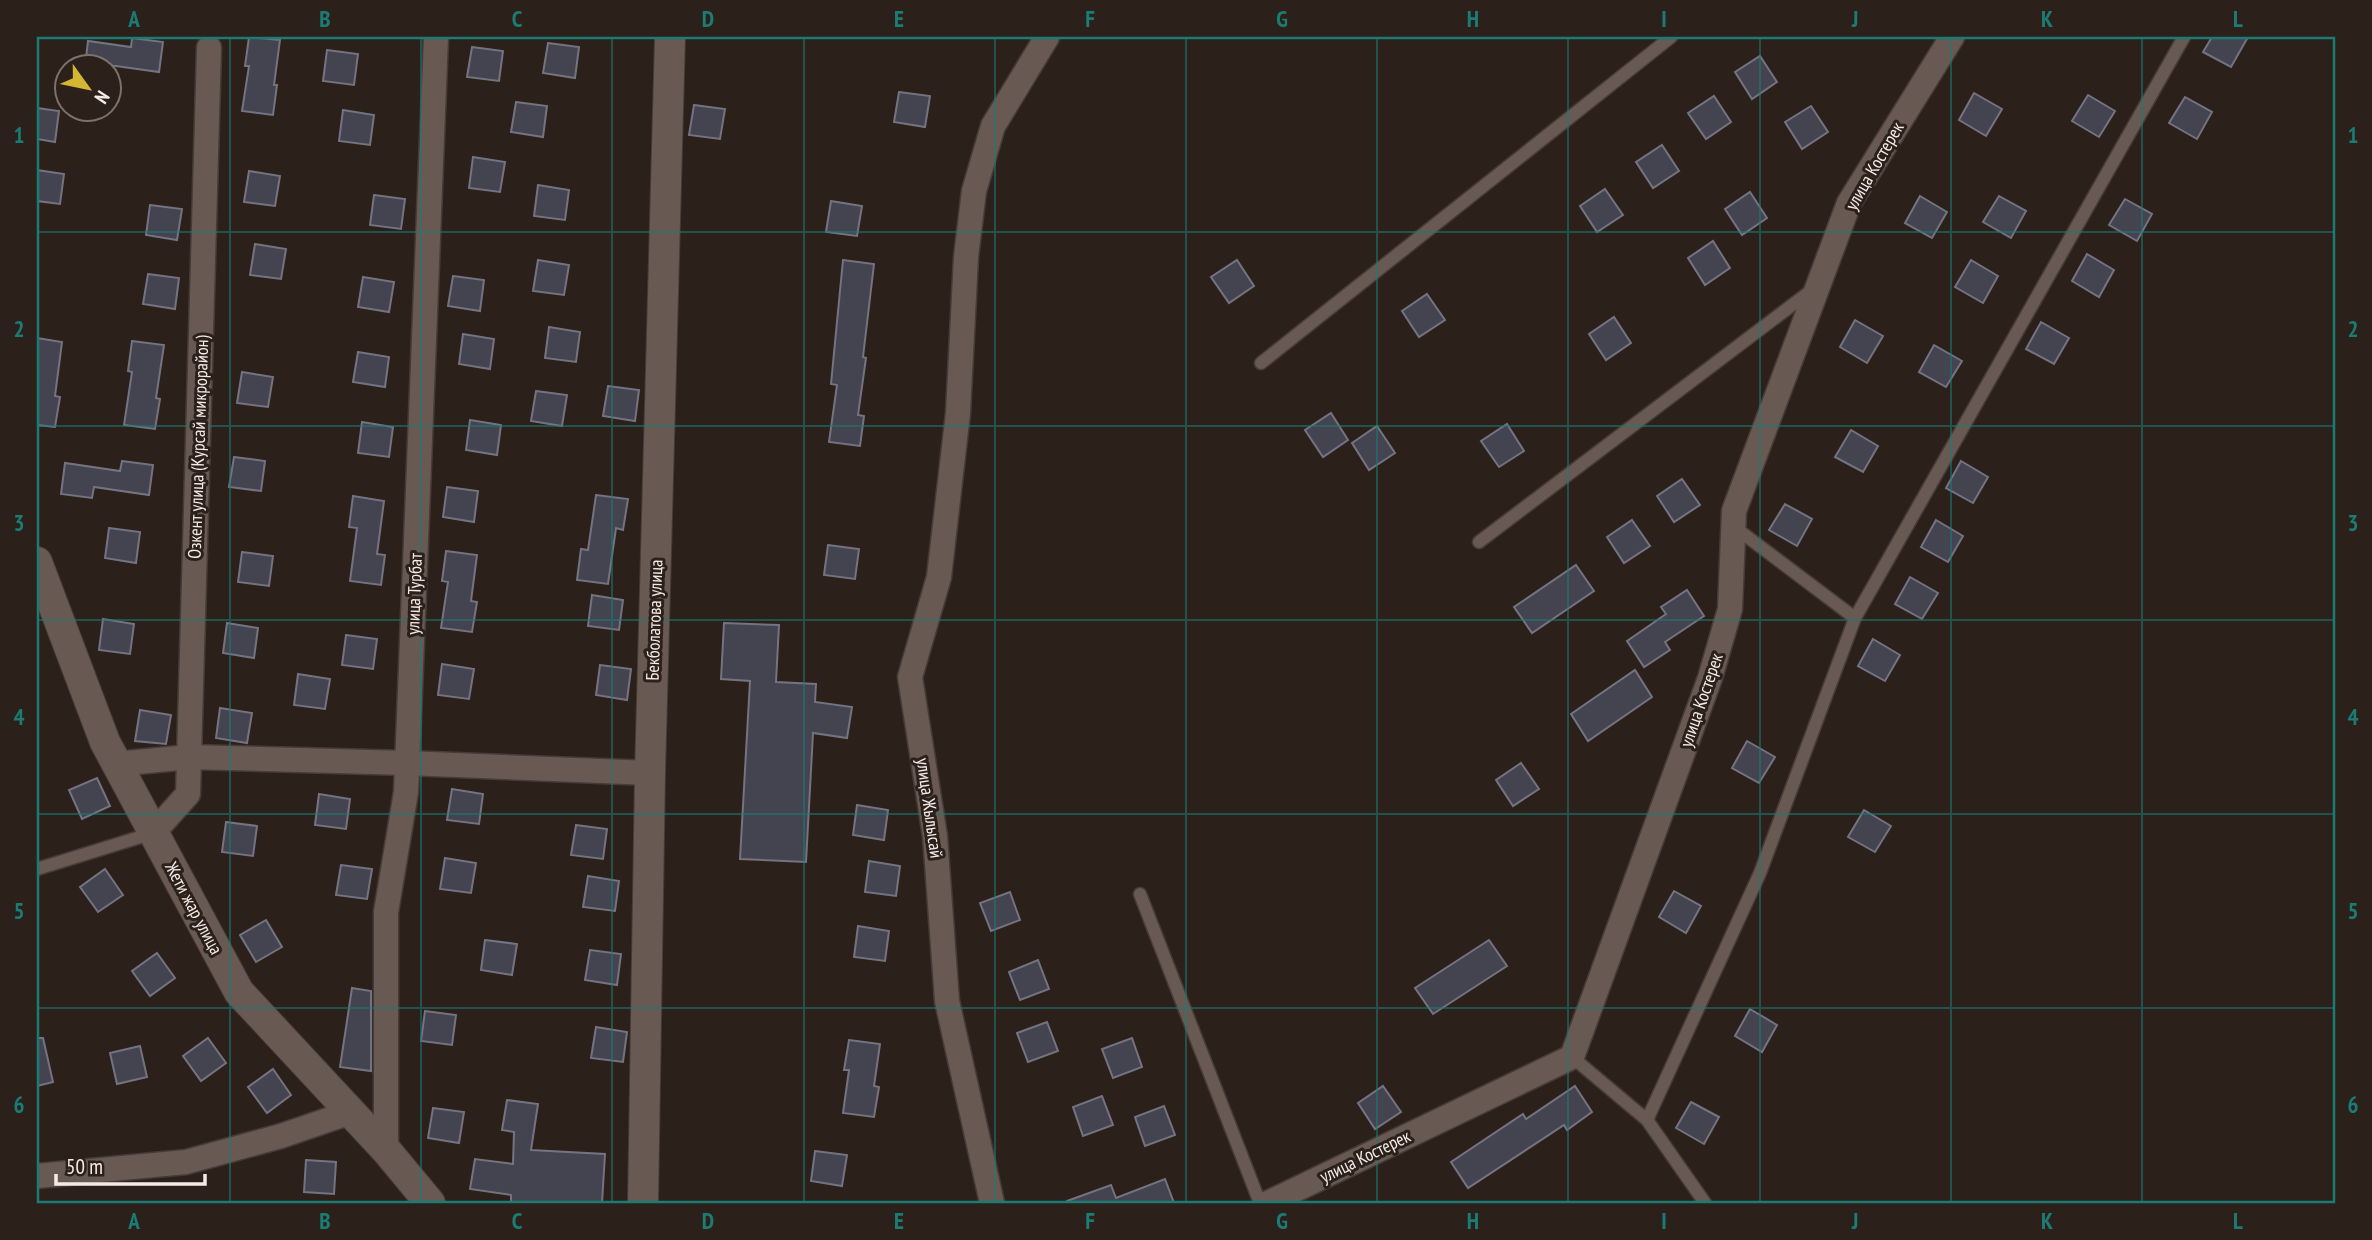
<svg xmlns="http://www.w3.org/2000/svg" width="2372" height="1240" font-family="'PT Sans Narrow',sans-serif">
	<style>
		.building { fill: #444350; stroke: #747381; stroke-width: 2 }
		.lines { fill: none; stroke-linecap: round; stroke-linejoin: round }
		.service-casing { stroke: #453b37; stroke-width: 15 }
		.minor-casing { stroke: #453b37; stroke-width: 27 }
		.tertiary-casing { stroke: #453b37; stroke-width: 32 }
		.service { stroke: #685952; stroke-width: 12 }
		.minor { stroke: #685952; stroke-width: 24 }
		.tertiary { stroke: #685952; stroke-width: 30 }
		.grid { fill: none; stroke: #1a7c74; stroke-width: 2; stroke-opacity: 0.55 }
		.labels { text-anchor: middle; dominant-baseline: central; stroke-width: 6; stroke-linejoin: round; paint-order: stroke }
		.street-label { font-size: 18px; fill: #f4ebe7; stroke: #2c201a }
		.neatline { fill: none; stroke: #1a7c74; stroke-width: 2.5 }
		.grid-label { font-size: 23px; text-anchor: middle; font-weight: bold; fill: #1a7c74 }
	</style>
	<rect width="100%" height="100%" fill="#2c201a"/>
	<g class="building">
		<path d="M249,37L280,40L274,85H277L273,115L242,111L249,66H245Z"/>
		<path d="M2212,37H2248L2231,67L2203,52Z"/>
		<path d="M132,38L163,42L159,72L116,66H85L88,41L131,47Z"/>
		<path d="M548,43L579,47L575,78L543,73Z"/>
		<path d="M472,47L503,51L499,81L467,77Z"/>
		<path d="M327,50L358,54L354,85L323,81Z"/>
		<path d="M1760,56L1777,82L1752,99L1735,72Z"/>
		<path d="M899,92L930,96L925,127L894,122Z"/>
		<path d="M1974,93L2002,109L1986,136L1959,120Z"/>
		<path d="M2088,95L2115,111L2099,137L2072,121Z"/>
		<path d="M1714,96L1731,122L1706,139L1688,113Z"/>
		<path d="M2185,97L2212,112L2197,139L2169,123Z"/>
		<path d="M516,102L547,106L543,137L511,132Z"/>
		<path d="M694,105L725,109L720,139L689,135Z"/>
		<path d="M1811,106L1828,132L1802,149L1785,122Z"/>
		<path d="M37,108L59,111L55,142L37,139Z"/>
		<path d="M343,110L374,115L370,145L339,141Z"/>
		<path d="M1662,145L1679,171L1653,188L1636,162Z"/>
		<path d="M473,157L505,162L500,192L469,188Z"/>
		<path d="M37,170L64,174L60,204L37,201Z"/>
		<path d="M249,171L280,176L275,206L244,202Z"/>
		<path d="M538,185L569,190L565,220L534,216Z"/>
		<path d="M1605,189L1623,215L1597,232L1580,206Z"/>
		<path d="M1750,192L1767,218L1742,235L1725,209Z"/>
		<path d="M374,195L405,199L401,229L370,225Z"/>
		<path d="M1920,196L1947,212L1932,238L1905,223Z"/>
		<path d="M1999,196L2026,211L2011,238L1983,222Z"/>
		<path d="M2125,199L2152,214L2137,241L2109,225Z"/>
		<path d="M831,201L862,206L857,236L826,232Z"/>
		<path d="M150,205L182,209L177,240L146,235Z"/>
		<path d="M1713,241L1730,268L1705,285L1688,258Z"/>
		<path d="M255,244L286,249L281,279L250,275Z"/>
		<path d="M2087,254L2114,270L2099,297L2072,281Z"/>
		<path d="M538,260L569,265L564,295L533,291Z"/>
		<path d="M843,260L874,264L863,357L866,358L858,415L864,416L860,446L829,442L837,385L831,384Z"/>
		<path d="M1237,260L1254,286L1229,303L1211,277Z"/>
		<path d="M1971,260L1998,276L1983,303L1955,287Z"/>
		<path d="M148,274L179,278L175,309L143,304Z"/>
		<path d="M453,276L484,280L480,311L448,306Z"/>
		<path d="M363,277L394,282L389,312L358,307Z"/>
		<path d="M1427,294L1445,320L1419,337L1402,311Z"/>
		<path d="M1614,317L1631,343L1606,360L1589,334Z"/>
		<path d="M1855,320L1883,336L1867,363L1840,347Z"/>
		<path d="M2041,322L2069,338L2054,364L2026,349Z"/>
		<path d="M549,327L580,332L576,362L545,358Z"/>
		<path d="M463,334L494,339L490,369L459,364Z"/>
		<path d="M37,338L62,342L55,396L60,397L55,427L37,425Z"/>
		<path d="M132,341L164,345L156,398L160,399L155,429L124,425L132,372L128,371Z"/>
		<path d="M1934,345L1962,361L1946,387L1919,372Z"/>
		<path d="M358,352L389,357L385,387L353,382Z"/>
		<path d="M242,372L273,377L268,407L237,403Z"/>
		<path d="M608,386L639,390L635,421L603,416Z"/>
		<path d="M536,391L567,395L562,426L531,421Z"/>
		<path d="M1331,413L1348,440L1323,457L1305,430Z"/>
		<path d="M470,420L501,425L497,455L466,450Z"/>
		<path d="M362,422L393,427L389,457L358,453Z"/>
		<path d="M1507,424L1524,451L1499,467L1481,441Z"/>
		<path d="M1377,426L1395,453L1369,470L1352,443Z"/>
		<path d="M1851,430L1878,446L1863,472L1835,457Z"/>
		<path d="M234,457L265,461L261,491L229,487Z"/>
		<path d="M122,461L153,465L149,495L94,487L92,498L61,494L65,463L120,471Z"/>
		<path d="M1961,461L1988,477L1973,503L1946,488Z"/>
		<path d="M1682,479L1700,505L1674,522L1657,496Z"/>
		<path d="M447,487L478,491L474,522L443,517Z"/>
		<path d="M596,495L628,499L623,530L616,528L608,584L577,580L581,549L588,550Z"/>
		<path d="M353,496L384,501L377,554L385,555L381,585L350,581L357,528L349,527Z"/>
		<path d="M1785,504L1812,519L1797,546L1769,530Z"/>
		<path d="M1632,520L1650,546L1624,563L1607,537Z"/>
		<path d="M1936,520L1963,536L1948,562L1921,547Z"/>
		<path d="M109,528L140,532L136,563L105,558Z"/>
		<path d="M828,545L859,549L855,579L824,575Z"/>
		<path d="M446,551L477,555L471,601L477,602L472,632L441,628L448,582L442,581Z"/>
		<path d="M242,552L273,556L269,586L238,582Z"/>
		<path d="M1576,565L1594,591L1532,633L1514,607Z"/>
		<path d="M1910,577L1938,593L1922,619L1895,604Z"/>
		<path d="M1687,590L1704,616L1665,642L1670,650L1644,667L1627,641L1666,614L1661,607Z"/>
		<path d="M592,595L623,600L619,630L588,626Z"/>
		<path d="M103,619L134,624L130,654L99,650Z"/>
		<path d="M227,623L258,628L254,658L223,653Z"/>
		<path d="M724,623L779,625L776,682L816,684L815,702L852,707L847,738L813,733L806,862L740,859L750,681L721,679Z"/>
		<path d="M346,635L377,639L373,669L342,665Z"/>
		<path d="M1873,639L1900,655L1885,681L1858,666Z"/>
		<path d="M442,664L474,669L469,699L438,695Z"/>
		<path d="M600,665L631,669L627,700L596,695Z"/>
		<path d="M1635,670L1652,697L1588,741L1571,714Z"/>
		<path d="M298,674L330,679L325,709L294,705Z"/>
		<path d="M220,708L252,713L247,743L216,738Z"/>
		<path d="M140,710L171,715L166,744L135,741Z"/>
		<path d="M1747,741L1775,757L1759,783L1732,768Z"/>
		<path d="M1521,763L1539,789L1513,806L1496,780Z"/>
		<path d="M97,778L110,806L82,819L69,790Z"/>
		<path d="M452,789L483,794L479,824L447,820Z"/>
		<path d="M319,794L350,799L346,829L315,825Z"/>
		<path d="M857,805L888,810L884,840L853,835Z"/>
		<path d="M1864,810L1891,826L1875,852L1848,837Z"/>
		<path d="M226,822L257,826L253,856L222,852Z"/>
		<path d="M576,825L607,829L603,859L571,855Z"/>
		<path d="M445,858L476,863L471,893L440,889Z"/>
		<path d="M869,861L900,866L896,896L865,892Z"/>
		<path d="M341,865L372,869L367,899L336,895Z"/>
		<path d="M105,869L123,895L98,912L80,887Z"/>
		<path d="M588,876L619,881L615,911L583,907Z"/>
		<path d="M1674,891L1701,906L1686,933L1659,917Z"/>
		<path d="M1010,892L1020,920L991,931L980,903Z"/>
		<path d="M266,920L282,947L256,962L240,935Z"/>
		<path d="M858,926L889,931L885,961L854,957Z"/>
		<path d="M485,940L517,944L512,975L481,970Z"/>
		<path d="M1489,940L1507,966L1433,1014L1415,988Z"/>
		<path d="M590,950L621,954L617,985L585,980Z"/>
		<path d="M157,953L175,978L150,996L132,971Z"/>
		<path d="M1038,960L1049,989L1020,1000L1009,972Z"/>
		<path d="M352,988L371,991V1071L340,1067Z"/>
		<path d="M1750,1009L1777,1025L1762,1052L1735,1036Z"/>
		<path d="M425,1011L456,1015L452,1045L421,1041Z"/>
		<path d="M1047,1022L1058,1051L1028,1062L1017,1033Z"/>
		<path d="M596,1027L627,1032L623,1062L591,1058Z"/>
		<path d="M37,1038H43L53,1082L37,1086Z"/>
		<path d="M208,1038L226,1063L201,1081L183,1056Z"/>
		<path d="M1132,1038L1142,1067L1113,1078L1102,1049Z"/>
		<path d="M849,1040L880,1044L874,1086L879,1087L874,1117L843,1113L849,1070H844Z"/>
		<path d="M140,1046L147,1077L117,1084L110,1053Z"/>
		<path d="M273,1069L291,1095L267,1113L248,1087Z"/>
		<path d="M1383,1086L1401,1112L1375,1129L1358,1103Z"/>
		<path d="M1575,1086L1592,1112L1567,1130L1564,1125L1468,1188L1451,1162L1523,1114L1526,1119Z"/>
		<path d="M1102,1096L1113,1125L1083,1136L1073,1107Z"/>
		<path d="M507,1100L538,1104L531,1150L605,1154L602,1203H511V1195L470,1189L475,1159L513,1164L514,1132L502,1130Z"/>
		<path d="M1691,1102L1719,1117L1704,1144L1676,1128Z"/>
		<path d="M1164,1106L1175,1135L1145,1146L1135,1117Z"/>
		<path d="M433,1108L464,1112L459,1143L428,1138Z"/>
		<path d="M815,1151L847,1155L842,1186L811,1181Z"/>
		<path d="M306,1160L336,1162L334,1194L304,1192Z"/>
		<path d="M1165,1179L1174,1203H1067V1201L1111,1185L1116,1198Z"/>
	</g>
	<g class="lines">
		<g class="service-casing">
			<g id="service">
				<path d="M1261,363L1671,37"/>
				<path d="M1733,526L1855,618"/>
				<path d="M1479,542L1812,290"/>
				<path d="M37,869L153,833"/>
				<path d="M1140,894L1260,1203"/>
				<path d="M1572,1057L1647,1120L1760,873L1855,618L2184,37"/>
				<path d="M1647,1120L1705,1203"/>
			</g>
		</g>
		<g class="minor-casing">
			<g id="minor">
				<path d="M116,764L189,757L407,763L650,773"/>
				<path d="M153,833L188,794L209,48"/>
				<path d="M386,1150V912L406,792L436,37"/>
				<path d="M37,1176L186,1162L281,1136L351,1112"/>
				<path d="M992,1203L947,1001L935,836L910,677L939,577L958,413L966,257L974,191L993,126L1047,37"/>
				<path d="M1268,1203L1572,1057L1710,678L1730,609L1734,511L1849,203L1952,37"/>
			</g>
		</g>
		<g class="tertiary-casing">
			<g id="tertiary">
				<path d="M37,562L105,742L239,992L386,1150L430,1203"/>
				<path d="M643,1203L650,773L670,37"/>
			</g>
		</g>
		<use href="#service" class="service"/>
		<use href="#minor" class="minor"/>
		<use href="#tertiary" class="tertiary"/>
	</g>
	<path class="grid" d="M230,37V1203M421,37V1203M612,37V1203M804,37V1203M995,37V1203M1186,37V1203M1377,37V1203M1568,37V1203M1760,37V1203M1951,37V1203M2142,37V1203M37,232H2335M37,426H2335M37,620H2335M37,814H2335M37,1008H2335"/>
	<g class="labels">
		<g class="street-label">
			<text transform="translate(1874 166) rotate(-60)">улица Костерек</text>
			<text transform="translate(198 447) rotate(-88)">Озкент улица (Курсай микрорайон)</text>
			<text transform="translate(414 594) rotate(-88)">улица Турбат</text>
			<text transform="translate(654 620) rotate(-88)">Бекболатова улица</text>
			<text transform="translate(1701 700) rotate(-71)">улица Костерек</text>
			<text transform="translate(930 808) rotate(82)">улица Жылысай</text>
			<text transform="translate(194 908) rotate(62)">Жети жар улица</text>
			<text transform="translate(1365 1156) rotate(-26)">улица Костерек</text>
		</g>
	</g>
	<rect width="2372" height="1240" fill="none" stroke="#2c201a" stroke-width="77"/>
	<g transform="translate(88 88) rotate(123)"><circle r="33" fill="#2c201a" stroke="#7c716c" stroke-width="2"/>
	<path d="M0-5L12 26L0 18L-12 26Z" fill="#d4b635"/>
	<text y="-10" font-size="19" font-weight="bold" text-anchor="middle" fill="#f4ebe7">N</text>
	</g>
	<path d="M56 1174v10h149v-10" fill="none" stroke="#f4ebe7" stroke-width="3.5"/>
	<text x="66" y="1174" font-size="21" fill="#f4ebe7" stroke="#2c201a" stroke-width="5" paint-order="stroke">50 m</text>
	<rect x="38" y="38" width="2296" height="1164" class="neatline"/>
	<g class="grid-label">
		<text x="134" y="27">A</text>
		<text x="325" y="27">B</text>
		<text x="517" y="27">C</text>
		<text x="708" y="27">D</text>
		<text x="899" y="27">E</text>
		<text x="1090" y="27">F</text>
		<text x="1282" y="27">G</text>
		<text x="1473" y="27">H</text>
		<text x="1664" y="27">I</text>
		<text x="1855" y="27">J</text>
		<text x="2047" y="27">K</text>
		<text x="2238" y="27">L</text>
		<text x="19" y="143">1</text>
		<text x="2353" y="143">1</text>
		<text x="19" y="337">2</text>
		<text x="2353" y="337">2</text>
		<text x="19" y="531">3</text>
		<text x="2353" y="531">3</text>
		<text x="19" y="725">4</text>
		<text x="2353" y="725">4</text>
		<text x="19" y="919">5</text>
		<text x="2353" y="919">5</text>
		<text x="19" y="1113">6</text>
		<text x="2353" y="1113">6</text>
		<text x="134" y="1229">A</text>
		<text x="325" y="1229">B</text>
		<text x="517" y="1229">C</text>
		<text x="708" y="1229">D</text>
		<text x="899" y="1229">E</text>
		<text x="1090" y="1229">F</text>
		<text x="1282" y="1229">G</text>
		<text x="1473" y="1229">H</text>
		<text x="1664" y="1229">I</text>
		<text x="1855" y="1229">J</text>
		<text x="2047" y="1229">K</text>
		<text x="2238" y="1229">L</text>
	</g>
</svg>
